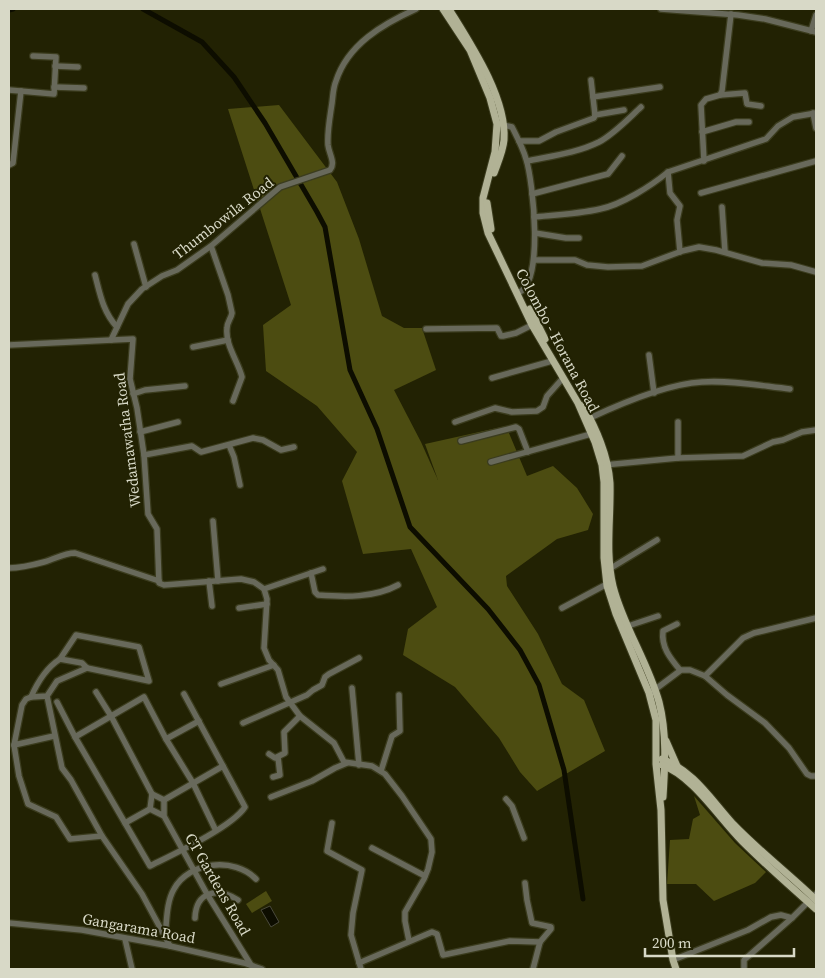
<svg xmlns="http://www.w3.org/2000/svg" width="825" height="978" font-family="'Source Serif 4',serif">
	<style>
		.green { fill: #4c4c11 }
		.water { fill: #0d0d00; stroke: #4a4a3c }
		.lines { fill: none; stroke-linecap: round; stroke-linejoin: round }
		.canal { stroke: #0d0d00; stroke-width: 5 }
		.minor-casing { stroke: #3b3c1e; stroke-width: 8 }
		.major-casing { stroke: #3b3c1e; stroke-width: 9 }
		.minor { stroke: #68695b; stroke-width: 5.5 }
		.major { stroke: #b1b295; stroke-width: 7 }
		.labels { text-anchor: middle; dominant-baseline: central; stroke-width: 4; stroke-linejoin: round; paint-order: stroke }
		.street-label { font-size: 15px; fill: #d8d9c7; stroke: #222203 }
	</style>
	<rect width="100%" height="100%" fill="#222203"/>
	<g class="green">
		<path d="M279,105L337,182L359,239L382,316L404,328H422L436,370L394,390L421,442L438,480L425,444L506,426L527,476L553,466L577,488L593,514L588,530L557,539L506,576L507,586L538,634L562,684L584,700L605,751L537,791L520,772L499,738L455,687L403,655L408,629L437,607L411,549L363,554L342,481L357,452L317,406L266,371L263,325L291,305L228,109Z"/>
		<path d="M694,796L735,843L766,872L755,883L714,901L696,884H667L670,840L689,839L693,819L700,815Z"/>
		<path d="M266,891L272,901L252,913L246,904Z"/>
	</g>
	<path class="water" d="M270,906L279,922L271,927L261,910Z"/>
	<g class="lines">
		<g class="canal">
			<path d="M143,9L202,42L234,77L265,123L317,212L325,227L350,370L377,429L410,527L488,609L520,650L539,685L564,770L583,899"/>
			<path d="M9,10L13,9"/>
		</g>
		<g class="minor-casing">
			<g id="minor">
				<path d="M661,9L738,15L765,19L816,32"/>
				<path d="M811,31L816,15"/>
				<path d="M55,66L78,67"/>
				<path d="M54,87L84,88"/>
				<path d="M9,90L54,94L56,57L33,56"/>
				<path d="M720,95L745,93L747,104L761,106"/>
				<path d="M593,97L660,87"/>
				<path d="M813,113L816,128"/>
				<path d="M595,115L624,110"/>
				<path d="M499,124L512,127C517,137 523,148 526,159C533,180 545,287 517,293"/>
				<path d="M702,132L736,122H749"/>
				<path d="M519,141H539L556,132L594,118L595,115L591,80"/>
				<path d="M527,161C551,156 577,153 599,142C614,134 628,119 641,107"/>
				<path d="M704,161L701,105L706,99L720,95L722,91L731,14"/>
				<path d="M9,165L13,163L21,91"/>
				<path d="M668,172L670,193L680,206L677,220L680,252"/>
				<path d="M701,193L816,161"/>
				<path d="M532,194L604,175L608,174L622,156"/>
				<path d="M722,207L725,252"/>
				<path d="M534,217C555,215 578,214 600,209C621,205 651,186 668,172L766,139L778,126L793,117L816,113"/>
				<path d="M535,233L566,238H579"/>
				<path d="M134,244L146,287"/>
				<path d="M211,246L228,295L232,313C231,319 227,322 227,328C225,345 238,361 242,377L233,401"/>
				<path d="M534,260H575L587,265L608,267L642,266L682,251L699,247L716,250L762,263L791,265L816,272"/>
				<path d="M95,275C100,294 103,312 117,327"/>
				<path d="M426,329L497,328L501,336H503L516,333L532,325"/>
				<path d="M111,340L128,304L142,289L162,276L177,270L211,246L280,187L330,170C336,163 329,154 328,145C327,132 330,117 332,103C333,96 333,88 336,81C348,44 383,24 416,9"/>
				<path d="M9,345L133,339L130,379L137,408L144,455L148,514L157,529L159,583L164,585L241,579L254,582L264,589L267,599L264,648L269,660L278,670L286,697L300,716L334,743L344,762L372,766L385,774L402,796L431,839L432,852L428,869L424,879L405,912V921L409,941"/>
				<path d="M193,347L228,340"/>
				<path d="M649,355L654,393"/>
				<path d="M492,378L552,361"/>
				<path d="M133,394L145,390L185,386"/>
				<path d="M590,418C622,403 666,384 702,382C731,380 762,386 790,389"/>
				<path d="M455,422L495,408L512,412L537,411L543,407L547,396L563,378"/>
				<path d="M678,422V458"/>
				<path d="M140,432L178,422"/>
				<path d="M461,441L516,427L519,429L528,452"/>
				<path d="M229,445L234,457L240,485"/>
				<path d="M144,455L192,446L201,452L253,438L263,440L281,450L294,447"/>
				<path d="M491,462L591,434"/>
				<path d="M604,465L678,458L743,456L773,442L783,440L802,432L816,430"/>
				<path d="M213,521L218,581"/>
				<path d="M9,568C21,568 33,565 44,562C55,559 64,553 75,553L159,581"/>
				<path d="M611,568L657,540"/>
				<path d="M311,573L315,592L318,595C345,597 374,598 398,585"/>
				<path d="M209,581L212,606"/>
				<path d="M264,589L323,569"/>
				<path d="M239,608L267,604"/>
				<path d="M562,608L607,584"/>
				<path d="M677,624L663,631C661,647 670,658 680,670"/>
				<path d="M628,626L658,616"/>
				<path d="M60,659L76,635L139,647L149,681L87,668"/>
				<path d="M705,676L727,695L765,723L789,748L807,774L811,776H816"/>
				<path d="M221,684L274,665"/>
				<path d="M352,688L359,765"/>
				<path d="M653,691L681,670H690L705,676L743,638L754,633L816,618"/>
				<path d="M96,692L111,716L152,794"/>
				<path d="M184,694L223,766"/>
				<path d="M47,696L31,697C38,681 46,668 60,659L82,663L87,668L57,681L47,696L62,768L71,780L102,836L142,894L170,946"/>
				<path d="M31,697L26,699L22,705L14,745L54,736"/>
				<path d="M57,702L75,737"/>
				<path d="M243,723L307,695L313,690L322,685L325,677L329,674L359,658"/>
				<path d="M166,739L199,721"/>
				<path d="M14,745L19,776L28,804L56,817L70,839L102,836"/>
				<path d="M269,754L275,758L285,753L284,732L300,716"/>
				<path d="M381,771L392,736L400,731L399,695"/>
				<path d="M273,777L280,775L278,757"/>
				<path d="M271,797L312,781L335,768L347,763"/>
				<path d="M506,799L512,806L524,838"/>
				<path d="M164,800L223,766L245,807C232,827 174,854 150,866L75,737L144,697L166,739L193,783L216,831"/>
				<path d="M164,816L150,809L152,794L164,800V816L207,894L251,965"/>
				<path d="M125,823L150,809"/>
				<path d="M332,823L327,851L362,870L353,913L351,935L361,969"/>
				<path d="M372,848L425,876"/>
				<path d="M525,883L527,900L532,923L551,927V929L540,942L533,969"/>
				<path d="M195,918C196,891 218,887 238,900"/>
				<path d="M9,923L82,930L170,946L244,963L262,969"/>
				<path d="M165,936C167,921 166,903 174,889C189,861 235,857 256,879"/>
				<path d="M125,939L132,969"/>
				<path d="M673,960L748,930L771,917L781,915L792,918L816,894"/>
				<path d="M359,963L432,932L437,934L443,955L510,941L540,942"/>
				<path d="M744,969V960L792,918"/>
			</g>
		</g>
		<g class="major-casing">
			<g id="major">
				<path d="M443,9L470,50L490,98L497,124L495,152L483,198V213L488,233L532,325L578,403L595,442L602,465L604,482V558L607,586L616,614L649,693L656,720V764L661,810L663,900L673,960L676,969"/>
				<path d="M449,9C470,43 507,98 504,140C503,151 498,162 494,173"/>
				<path d="M487,203L491,229"/>
				<path d="M530,309L545,339"/>
				<path d="M583,405C596,429 608,455 610,483C611,517 605,553 613,586C623,626 648,662 659,702C667,733 665,766 663,797"/>
				<path d="M666,741L677,766"/>
				<path d="M662,759C694,771 711,800 733,824C759,851 789,874 816,900"/>
				<path d="M662,765C693,776 719,818 742,841C766,865 791,887 816,909"/>
			</g>
		</g>
		<use href="#minor" class="minor"/>
		<use href="#major" class="major"/>
	</g>
	<g class="labels">
		<g class="street-label">
			<text transform="translate(223 218) rotate(-38)">Thumbowila Road</text>
			<text transform="translate(558 340) rotate(62)">Colombo - Horana Road</text>
			<text transform="translate(127 440) rotate(-97)">Wedamawatha Road</text>
			<text transform="translate(218 884) rotate(60)">CT Gardens Road</text>
			<text transform="translate(139 928) rotate(10)">Gangarama Road</text>
		</g>
	</g>
	<rect width="825" height="978" fill="none" stroke="#d8d9c7" stroke-width="20"/>
	<path d="M645 948v8h149v-8" fill="none" stroke="#d8d9c7" stroke-width="2.5"/>
	<text x="652" y="948" font-size="15" fill="#d8d9c7" stroke="#222203" stroke-width="4" paint-order="stroke">200 m</text>
</svg>
